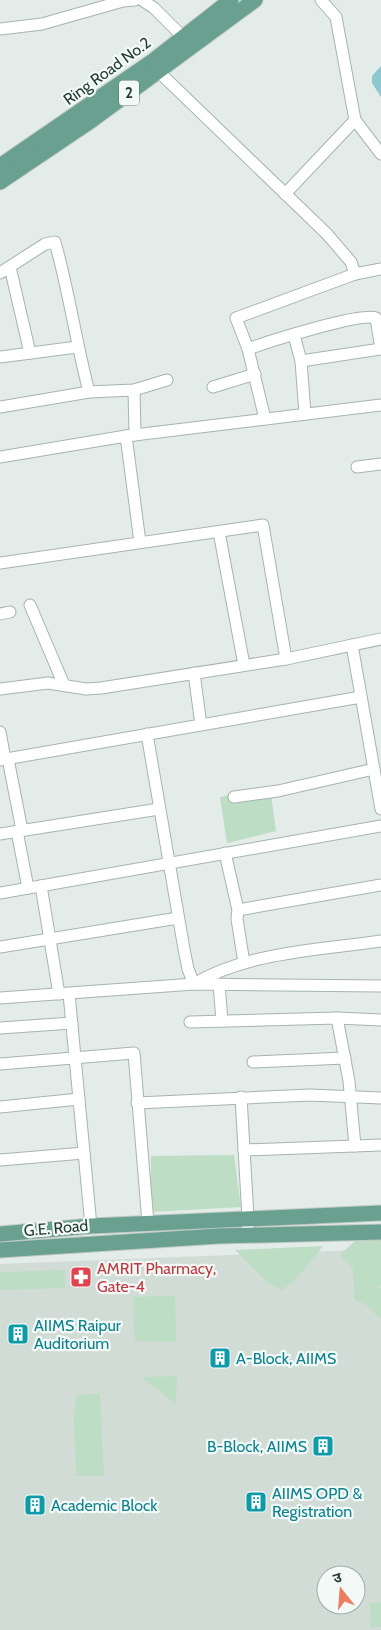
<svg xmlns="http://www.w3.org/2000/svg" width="381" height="1630" font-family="Cabin,'Noto Sans Devanagari',sans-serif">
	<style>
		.built { fill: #d1dcd7; fill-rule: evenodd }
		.green { fill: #bdddc4 }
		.water { fill: #8dc7cf }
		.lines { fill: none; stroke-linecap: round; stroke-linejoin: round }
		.minor-casing { stroke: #a6b4af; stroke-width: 13 }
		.major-casing { stroke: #c1c9c6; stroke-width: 17 }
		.minor { stroke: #fff; stroke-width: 11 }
		.major { stroke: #69a090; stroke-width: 15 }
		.labels { text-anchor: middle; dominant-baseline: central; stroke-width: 4.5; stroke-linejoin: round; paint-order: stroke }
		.shield { fill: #f3f9f6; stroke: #61756f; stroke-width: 1 }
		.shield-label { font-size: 15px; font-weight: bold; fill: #233d35 }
		.street-label { font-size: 16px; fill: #233d35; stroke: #f3f9f6 }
		.health-label { font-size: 16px; fill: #be3a42; stroke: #f3f9f6; text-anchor: start }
		.culture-label { font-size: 16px; fill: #0d838f; stroke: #f3f9f6; text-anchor: start }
	</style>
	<rect width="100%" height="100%" fill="#e3ece8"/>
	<path class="built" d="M381,1249V1630H0V1264ZM326,1575H356V1605H326Z"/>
	<g class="green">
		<path d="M270,787L276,831L227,843L220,797Z"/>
		<path d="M234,1155L241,1207L151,1212V1156Z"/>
		<path d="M381,1239V1285L378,1286L381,1289V1319L365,1304L354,1300L353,1268L340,1255L356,1240Z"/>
		<path d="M323,1246L297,1278L282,1290L268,1283L235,1250Z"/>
		<path d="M65,1270V1288L0,1290V1272Z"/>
		<path d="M175,1296L176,1342L135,1341L133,1297Z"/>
		<path d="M177,1376L176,1404L141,1377Z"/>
		<path d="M100,1393L104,1476H76L74,1420L76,1396Z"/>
		<path d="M381,1602V1627L371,1628L370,1603Z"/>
	</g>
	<path class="water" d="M381,66V97L372,83V76Z"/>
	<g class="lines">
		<g class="minor-casing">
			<g id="minor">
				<path d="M142,0L154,8L183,37"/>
				<path d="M0,29L42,24L123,1L135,0"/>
				<path d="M159,72L327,234L351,262L355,274"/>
				<path d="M355,120L381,154"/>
				<path d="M285,194L355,120L336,17L321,0"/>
				<path d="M10,267L30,353"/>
				<path d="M0,273L45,244L55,242C69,292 76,342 89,392"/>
				<path d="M294,335L301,361L305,414"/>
				<path d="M248,349C267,342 361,312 376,318L381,349L301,361"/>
				<path d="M0,357L77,347"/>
				<path d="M213,387L255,374"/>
				<path d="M134,390L135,435"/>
				<path d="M0,407L89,392L134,390L167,380"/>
				<path d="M265,419L248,349L236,318L355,274L381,269"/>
				<path d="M126,436L140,542"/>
				<path d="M0,457L126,436L381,405"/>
				<path d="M357,467L381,464"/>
				<path d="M219,532L244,665"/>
				<path d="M0,563L263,525L286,659"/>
				<path d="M30,605L64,685"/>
				<path d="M0,614L10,612"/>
				<path d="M352,645L381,809"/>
				<path d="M194,673L201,725"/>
				<path d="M0,689L48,683L86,689L101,688L286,659L381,639"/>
				<path d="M0,732L5,759"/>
				<path d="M147,734L184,949L188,969L194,984C247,952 320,950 381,941"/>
				<path d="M8,759L22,830"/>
				<path d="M0,760L361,697"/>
				<path d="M234,797L278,791L374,769"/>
				<path d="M17,831L28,888"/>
				<path d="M0,834L159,809"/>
				<path d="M225,853L238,910L237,919L244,963"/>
				<path d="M41,886L59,994"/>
				<path d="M0,893L381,826"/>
				<path d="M238,910L381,885"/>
				<path d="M0,947L178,918"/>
				<path d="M219,984L222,1021"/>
				<path d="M69,994L91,1226"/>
				<path d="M0,998L194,984L381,986"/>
				<path d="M337,1018L349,1081L355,1146"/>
				<path d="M190,1022L337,1018L381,1020"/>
				<path d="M0,1028L72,1023"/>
				<path d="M253,1062L345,1058"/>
				<path d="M0,1064L134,1053L148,1223"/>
				<path d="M241,1097L248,1218L247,1235"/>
				<path d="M137,1103L310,1095L381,1098"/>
				<path d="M0,1107L79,1099"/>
				<path d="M244,1150L381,1145"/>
				<path d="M0,1160L84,1153"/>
			</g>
		</g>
		<g class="major-casing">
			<g id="major">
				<path d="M0,166L153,61L231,0"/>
				<path d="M0,182L92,120L255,0"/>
				<path d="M0,1234L91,1226L381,1213"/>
				<path d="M0,1250L219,1236L381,1232"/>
			</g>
		</g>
		<use href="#minor" class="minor"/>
		<use href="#major" class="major"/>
	</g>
	<defs>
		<g id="pharmacy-square" transform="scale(1.125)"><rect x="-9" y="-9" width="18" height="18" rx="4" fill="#e0444e" stroke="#f3f9f6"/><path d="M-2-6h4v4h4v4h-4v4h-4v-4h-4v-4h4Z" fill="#fff"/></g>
		<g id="building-square" transform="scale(1.125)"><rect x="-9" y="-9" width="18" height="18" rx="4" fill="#0f9aa8" stroke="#f3f9f6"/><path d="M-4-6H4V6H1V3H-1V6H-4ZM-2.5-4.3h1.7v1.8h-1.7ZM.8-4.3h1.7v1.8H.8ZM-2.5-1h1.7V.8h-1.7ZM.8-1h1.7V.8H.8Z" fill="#fff"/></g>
	</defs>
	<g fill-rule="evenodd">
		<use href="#pharmacy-square" x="81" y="1277"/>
		<use href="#building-square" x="18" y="1334"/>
		<use href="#building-square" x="220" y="1358"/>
		<use href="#building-square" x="323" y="1446"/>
		<use href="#building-square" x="256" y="1502"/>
		<use href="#building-square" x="35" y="1505"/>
	</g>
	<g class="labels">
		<rect class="shield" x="119" y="80.5" width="20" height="25" rx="4"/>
		<g class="shield-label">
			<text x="129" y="93">2</text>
		</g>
		<g class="street-label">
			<text transform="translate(107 71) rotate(-36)">Ring Road No.2</text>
			<text transform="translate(56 1228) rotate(-5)">G.E. Road</text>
		</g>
		<g class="health-label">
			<text x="97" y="1268">AMRIT Pharmacy,<tspan x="97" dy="18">Gate-4</tspan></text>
		</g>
		<g class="culture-label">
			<text x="34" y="1325">AIIMS Raipur<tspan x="34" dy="18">Auditorium</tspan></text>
			<text x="236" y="1358">A-Block, AIIMS</text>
			<text x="307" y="1446" text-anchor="end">B-Block, AIIMS</text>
			<text x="272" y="1493">AIIMS OPD &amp;<tspan x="272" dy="18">Registration</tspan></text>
			<text x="51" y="1505">Academic Block</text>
		</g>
	</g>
	<g transform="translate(341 1590) rotate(343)"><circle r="24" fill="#f3f9f6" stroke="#a0aea9"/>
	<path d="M0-4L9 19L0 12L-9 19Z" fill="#ed7f60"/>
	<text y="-8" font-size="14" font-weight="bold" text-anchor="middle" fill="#233d35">उ</text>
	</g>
</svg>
